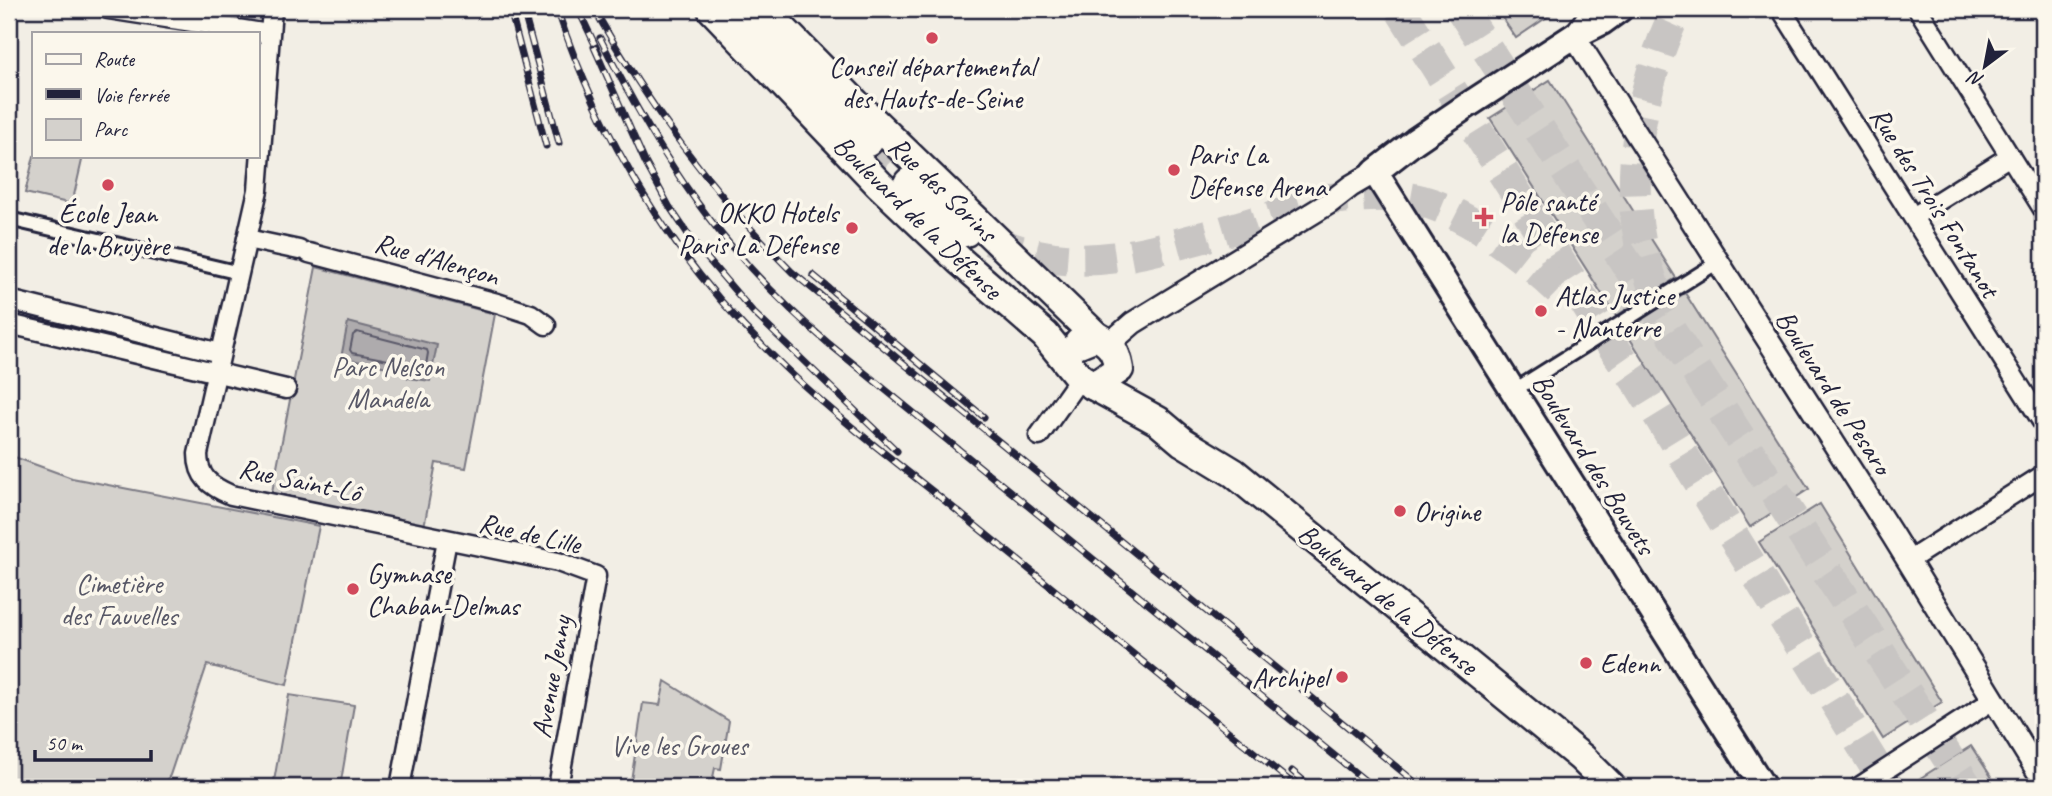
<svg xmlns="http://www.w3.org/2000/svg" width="2052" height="796" font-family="Caveat,sans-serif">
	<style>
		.green { fill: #d4d1cc; stroke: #7b7a84; stroke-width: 2 }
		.water { fill: #aeabad; stroke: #76747f; stroke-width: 2 }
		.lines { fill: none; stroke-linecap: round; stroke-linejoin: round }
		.shore { stroke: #5a5969; stroke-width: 2 }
		.motorway-tunnel { stroke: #c8c5c3; stroke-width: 32; stroke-dasharray: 32 16; stroke-linecap: butt }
		.pedestrian-casing { stroke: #22223b; stroke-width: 18 }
		.minor-casing { stroke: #22223b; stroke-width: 23 }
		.tertiary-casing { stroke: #22223b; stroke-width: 26 }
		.secondary-casing { stroke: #22223b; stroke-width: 30 }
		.primary-casing { stroke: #22223b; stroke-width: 33 }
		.motorway-casing { stroke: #22223b; stroke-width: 37 }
		.pedestrian { stroke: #fbf7ec; stroke-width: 12 }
		.minor { stroke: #fbf7ec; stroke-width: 18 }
		.tertiary { stroke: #fbf7ec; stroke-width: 21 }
		.secondary { stroke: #fbf7ec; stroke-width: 24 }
		.primary { stroke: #fbf7ec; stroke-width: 28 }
		.motorway { stroke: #fbf7ec; stroke-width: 32 }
		.rail-casing { stroke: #22223b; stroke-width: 7 }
		.rail { stroke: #fbf7ec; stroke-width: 4.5; stroke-dasharray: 13; stroke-linecap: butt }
		.poi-dot { fill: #d1495b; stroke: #fbf7ec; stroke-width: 2.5 }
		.labels { text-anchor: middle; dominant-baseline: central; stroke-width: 7; stroke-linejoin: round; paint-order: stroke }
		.poi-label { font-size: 28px; fill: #22223b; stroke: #fbf7ec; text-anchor: start }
		.street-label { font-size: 28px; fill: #22223b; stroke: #fbf7ec }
		.park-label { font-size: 28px; fill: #575766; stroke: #fbf7ec }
	</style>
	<rect width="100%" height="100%" fill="#f2eee5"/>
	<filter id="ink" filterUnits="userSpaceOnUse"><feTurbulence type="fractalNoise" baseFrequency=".0143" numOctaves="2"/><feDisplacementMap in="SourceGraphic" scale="14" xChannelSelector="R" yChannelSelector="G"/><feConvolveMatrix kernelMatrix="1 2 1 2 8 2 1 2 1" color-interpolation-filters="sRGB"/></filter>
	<g filter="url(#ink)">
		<g class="green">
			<path d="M1490,9H1559L1516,38L1501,16L1497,18Z"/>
			<path d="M1550,80L1676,278L1616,316L1490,118Z"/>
			<path d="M34,156H83L72,204L25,193Z"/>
			<path d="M316,267L495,314L466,468L436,463L424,527L271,497Z"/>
			<path d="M1685,293L1809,489L1750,527L1625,331Z"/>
			<path d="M9,455L72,478L319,526L287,685L207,665L170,775L163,787H9Z"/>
			<path d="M1820,504L1942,702L1883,739L1759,542Z"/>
			<path d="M665,681L729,721L721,769L715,768L711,787H630L643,703L660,705Z"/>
			<path d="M289,695L354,705L340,787H273Z"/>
			<path d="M1971,746L1998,787H1913L1911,784Z"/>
		</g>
		<path class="water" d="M348,322L437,345L430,381L408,378V371L341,358Z"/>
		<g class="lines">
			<path class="shore" d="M357,332L427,350L428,353L425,371L417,372L409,364L352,353L350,350L353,335Z"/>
			<g class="motorway-tunnel">
				<path d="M1400,9L1612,345L1641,387L1888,787"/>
				<path d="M1461,9L1967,787"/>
				<path d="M867,140L910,184"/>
				<path d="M990,240C1068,273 1123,259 1200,238C1244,226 1287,212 1330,199C1359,196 1393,193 1422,201C1469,213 1537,266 1570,301"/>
				<path d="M1654,288C1649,273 1644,257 1640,241C1625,166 1644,77 1677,9"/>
			</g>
			<g class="pedestrian-casing">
				<g id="pedestrian">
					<path d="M9,219L240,273"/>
					<path d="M1513,391L1718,262"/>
				</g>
			</g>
			<g class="minor-casing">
				<g id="minor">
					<path d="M108,9L269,34"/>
					<path d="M272,9L258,190L198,454C198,477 210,486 231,495L558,562L596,576L558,787"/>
					<path d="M1781,9L2043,423"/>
					<path d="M1918,9L2043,209"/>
					<path d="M1913,217L2010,156"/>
					<path d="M247,239L299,250"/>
					<path d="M309,253L497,303L531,314L546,325"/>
					<path d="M9,300L220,353"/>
					<path d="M9,324L286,389"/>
					<path d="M1039,436L1080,378"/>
					<path d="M1908,561L2043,475"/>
					<path d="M400,787L447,540"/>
					<path d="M1859,787L1993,700"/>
				</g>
			</g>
			<g class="tertiary-casing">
				<g id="tertiary">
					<path d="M1594,9L1574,36L1893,536L2043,780"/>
					<path d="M1110,343L1133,323L1329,203L1351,186L1375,172"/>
				</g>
			</g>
			<g class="secondary-casing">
				<path id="secondary" d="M1620,9L1602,22L1574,36L1468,105L1415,141L1375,172L1763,787"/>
			</g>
			<g class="primary-casing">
				<g id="primary">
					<path d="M712,9L879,184L960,261L1045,335L1080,378L1158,421L1183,442L1234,473L1582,758L1611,787"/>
					<path d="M763,9L865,113L1096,336"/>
					<path d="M1079,343L1096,336C1112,344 1116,352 1119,369L1094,386"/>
				</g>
			</g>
			<g class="motorway-casing">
				<g id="motorway">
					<path d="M740,9L867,140"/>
					<path d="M910,184L965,230"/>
				</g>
			</g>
			<use href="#pedestrian" class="pedestrian"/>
			<use href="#minor" class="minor"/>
			<use href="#tertiary" class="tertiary"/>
			<use href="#secondary" class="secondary"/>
			<use href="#primary" class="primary"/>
			<use href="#motorway" class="motorway"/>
			<g class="rail-casing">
				<g id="rail">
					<path d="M510,9L546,146"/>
					<path d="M523,9L559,143"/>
					<path d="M557,9C600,137 671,256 768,351C833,417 910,472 982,531C1087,616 1192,702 1297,787"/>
					<path d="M578,9L599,53"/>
					<path d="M594,9C650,108 711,191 792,272L1421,787"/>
					<path d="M600,38C662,161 722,253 828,343L1373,787"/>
					<path d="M594,47L645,162L669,206L694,243L754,313L897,451"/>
					<path d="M813,275L984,417"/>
					<path d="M1292,771L1311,787"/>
				</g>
			</g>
			<use href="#rail" class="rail"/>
		</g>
	</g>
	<g class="poi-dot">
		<circle cx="932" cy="38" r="7"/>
		<circle cx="1174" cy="170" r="7"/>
		<circle cx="108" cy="185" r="7"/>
		<path d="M1480.5 206.5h7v7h7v7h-7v7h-7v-7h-7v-7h7z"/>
		<circle cx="852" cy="228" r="7"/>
		<circle cx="1541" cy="311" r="7"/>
		<circle cx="1400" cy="511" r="7"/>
		<circle cx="353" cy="589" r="7"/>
		<circle cx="1586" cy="663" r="7"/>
		<circle cx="1342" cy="677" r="7"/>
	</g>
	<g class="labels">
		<g class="poi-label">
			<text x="932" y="66" text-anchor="middle">Conseil départemental<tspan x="932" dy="32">des Hauts-de-Seine</tspan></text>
			<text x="1188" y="154">Paris La<tspan x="1188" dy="32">Défense Arena</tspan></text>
			<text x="1500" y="201">Pôle santé<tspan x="1500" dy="32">la Défense</tspan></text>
			<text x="838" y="212" text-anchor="end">OKKO Hotels<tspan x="838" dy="32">Paris La Défense</tspan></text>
			<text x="108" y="213" text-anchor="middle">École Jean<tspan x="108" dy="32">de la Bruyère</tspan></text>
			<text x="1555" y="295">Atlas Justice<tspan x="1555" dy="32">- Nanterre</tspan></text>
			<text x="1414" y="511">Origine</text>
			<text x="367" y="573">Gymnase<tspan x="367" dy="32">Chaban-Delmas</tspan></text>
			<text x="1600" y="663">Edenn</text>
			<text x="1328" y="677" text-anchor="end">Archipel</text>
		</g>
		<g class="street-label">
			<text transform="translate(943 189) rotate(44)">Rue des Sorins</text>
			<text transform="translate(1935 202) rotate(58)">Rue des Trois Fontanot</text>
			<text transform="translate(918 217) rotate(44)">Boulevard de la Défense</text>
			<text transform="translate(437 259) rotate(16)">Rue d'Alençon</text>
			<text transform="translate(1834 392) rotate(57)">Boulevard de Pesaro</text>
			<text transform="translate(1594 464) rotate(58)">Boulevard des Bouvets</text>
			<text transform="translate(300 480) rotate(12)">Rue Saint-Lô</text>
			<text transform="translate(530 533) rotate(13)">Rue de Lille</text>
			<text transform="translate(1388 599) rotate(39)">Boulevard de la Défense</text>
			<text transform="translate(551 677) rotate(-80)">Avenue Jenny</text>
		</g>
		<g class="park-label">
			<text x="388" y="366">Parc Nelson<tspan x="388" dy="32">Mandela</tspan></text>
			<text x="119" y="583">Cimetière<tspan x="119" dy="32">des Fauvelles</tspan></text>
			<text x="679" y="745">Vive les Groues</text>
		</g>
	</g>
	<rect width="2052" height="796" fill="none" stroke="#fbf7ec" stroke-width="35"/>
	<rect x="18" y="18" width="2017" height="761" fill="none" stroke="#22223b" stroke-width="2.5" filter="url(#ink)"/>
	<rect x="32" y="32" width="228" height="126" fill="#fbf7ec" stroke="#a4a2a5" stroke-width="2"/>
	<rect x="46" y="54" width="35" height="10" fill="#fbf7ec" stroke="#a4a2a5" stroke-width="2"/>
	<text x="94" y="66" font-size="21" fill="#22223b">Route</text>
	<rect x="46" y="89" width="35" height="10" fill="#22223b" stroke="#a4a2a5" stroke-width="2"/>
	<text x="94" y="102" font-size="21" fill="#22223b">Voie ferrée</text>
	<rect x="46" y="119" width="35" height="21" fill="#d4d1cc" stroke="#a4a2a5" stroke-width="2"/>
	<text x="94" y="136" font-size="21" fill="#22223b">Parc</text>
	<g transform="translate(1985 66) rotate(212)" stroke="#fbf7ec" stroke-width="5" paint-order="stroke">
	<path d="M0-5L12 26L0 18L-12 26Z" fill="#22223b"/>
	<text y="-10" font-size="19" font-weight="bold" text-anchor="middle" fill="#22223b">N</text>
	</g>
	<path d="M35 750v10h116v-10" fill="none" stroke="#22223b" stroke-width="3.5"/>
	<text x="46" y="750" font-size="21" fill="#22223b" stroke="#fbf7ec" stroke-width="5" paint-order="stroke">50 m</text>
</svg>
